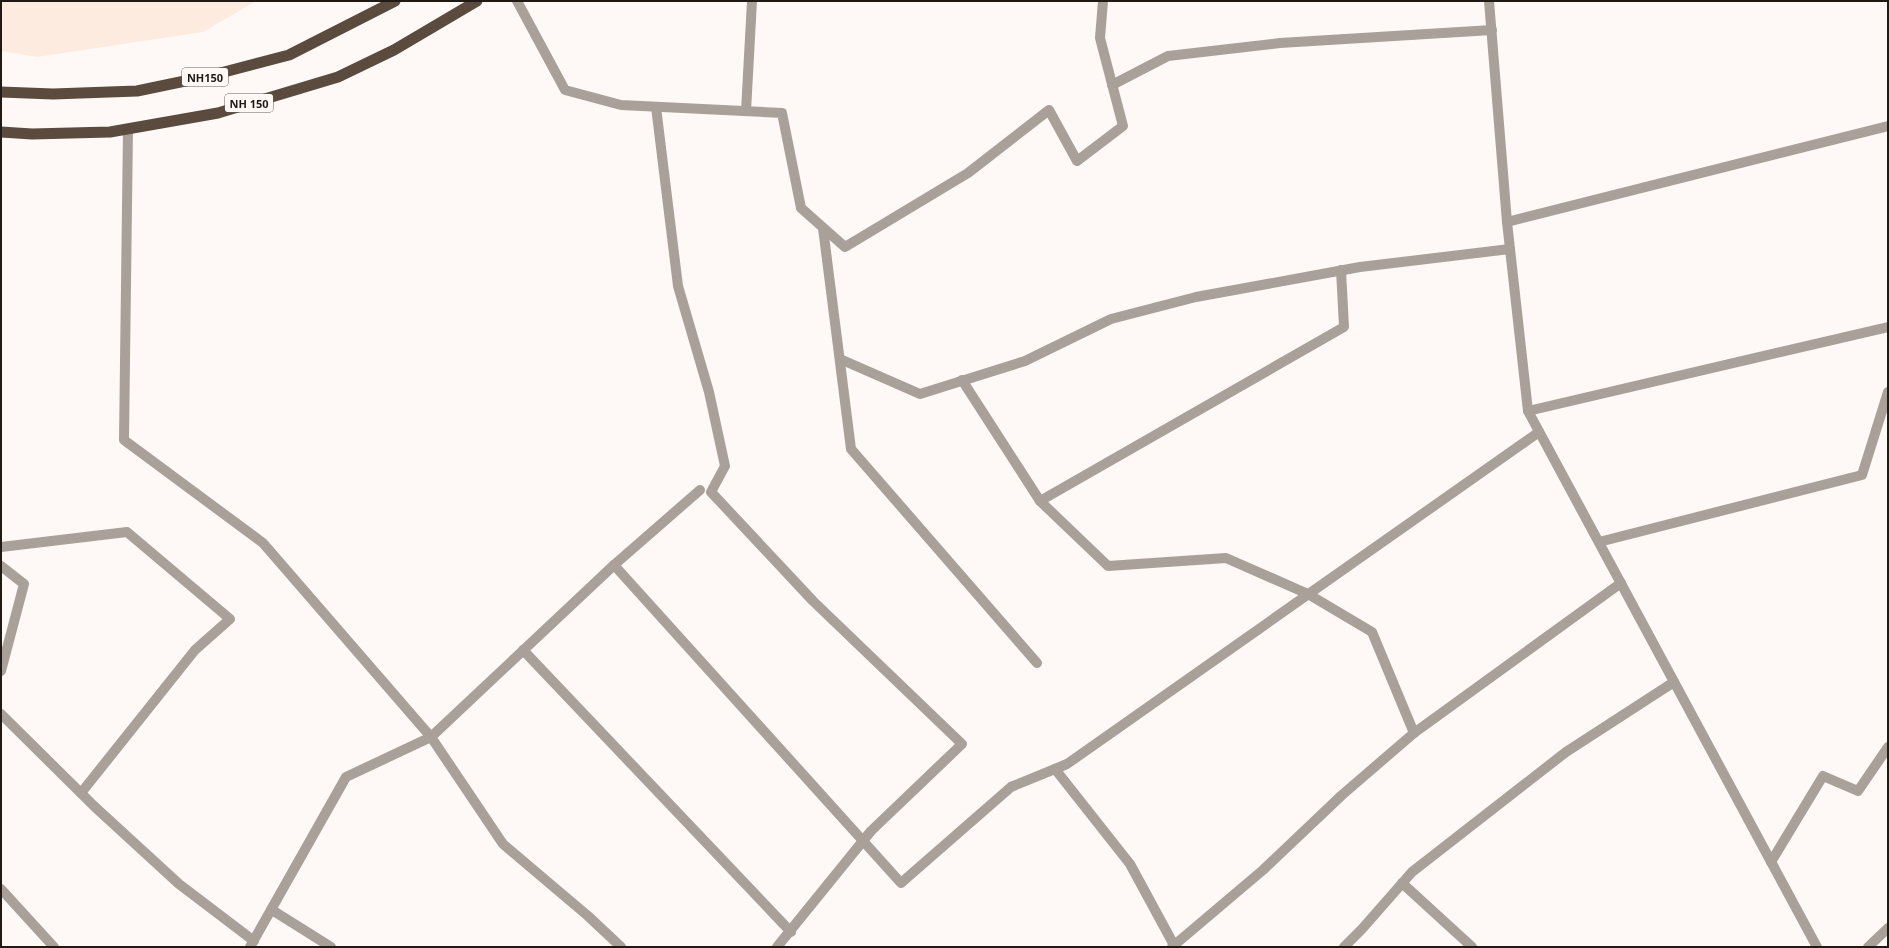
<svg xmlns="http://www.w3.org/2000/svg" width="1889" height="948" font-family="'Noto Sans',sans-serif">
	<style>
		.built { fill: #feebe0 }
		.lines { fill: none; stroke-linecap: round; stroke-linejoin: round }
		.minor { stroke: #aaa09a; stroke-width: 10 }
		.tertiary { stroke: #aaa09a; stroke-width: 10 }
		.trunk { stroke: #5b4a3e; stroke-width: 11 }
		.labels { text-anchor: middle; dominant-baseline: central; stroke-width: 3.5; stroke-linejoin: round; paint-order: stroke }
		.shield { fill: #fef9f6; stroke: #635c58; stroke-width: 1 }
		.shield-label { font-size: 11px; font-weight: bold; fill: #211914 }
	</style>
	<rect width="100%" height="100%" fill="#fef9f6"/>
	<path class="built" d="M1,1H256L203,32L37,57L1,51Z"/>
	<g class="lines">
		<g class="minor">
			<path d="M517,1L565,90L621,105L782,113L801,208L845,247L968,173L1049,110L1077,161L1123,126L1100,38L1103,1"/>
			<path d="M1489,1L1507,222L1528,411L1817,947"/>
			<path d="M1112,85L1168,56L1280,43L1492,30"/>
			<path d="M656,107L678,286L709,392L725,466L711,492L813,601L962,744L871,831L777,947"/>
			<path d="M746,111L752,1"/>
			<path d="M128,129L124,440L263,543L431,737L346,777L250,947"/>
			<path d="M1507,222L1888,126"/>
			<path d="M823,228L851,449L1037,663"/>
			<path d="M840,359L920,394L1025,361L1111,319L1196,297L1360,267L1510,249"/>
			<path d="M962,380L1040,501L1344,327L1341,270"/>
			<path d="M1528,411L1888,327"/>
			<path d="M700,490L614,565L901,883L1011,787L1067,764L1539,432"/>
			<path d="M1040,501L1108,566L1226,558L1308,594L1372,632L1414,733"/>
			<path d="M1599,542L1862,475L1888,392"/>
			<path d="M1,547L127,532L230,619L195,650L81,793"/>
			<path d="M614,565L431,737L503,844L588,916L621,947"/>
			<path d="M1,566L24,584L1,671"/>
			<path d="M523,650L791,932"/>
			<path d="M1,714L95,807L179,884L254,941"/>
			<path d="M1055,769L1130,864L1175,947"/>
			<path d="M1771,862L1823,776L1858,791L1888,747"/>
			<path d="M1402,883L1472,947"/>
			<path d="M1,889L54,947"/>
			<path d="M272,910L331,947"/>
			<path d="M1172,947L1263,870L1342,795L1414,733L1621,583"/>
			<path d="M1344,947L1362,929L1412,872L1566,752L1674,682"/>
		</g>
		<path class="tertiary" d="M1868,947L1888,928"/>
		<g class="trunk">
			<path d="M1,92L53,94L137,91L209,76L289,55L395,1"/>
			<path d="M1,132L32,134L110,132L218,113L338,77L394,50L477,1"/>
		</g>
	</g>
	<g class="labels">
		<g class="shield">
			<rect x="182" y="68" width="46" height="18" rx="3"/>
			<rect x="225" y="94" width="48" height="18" rx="3"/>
		</g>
		<g class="shield-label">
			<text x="205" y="77">NH150</text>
			<text x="249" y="103">NH 150</text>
		</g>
	</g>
	<rect width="1889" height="948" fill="none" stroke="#211914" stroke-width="4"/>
</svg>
